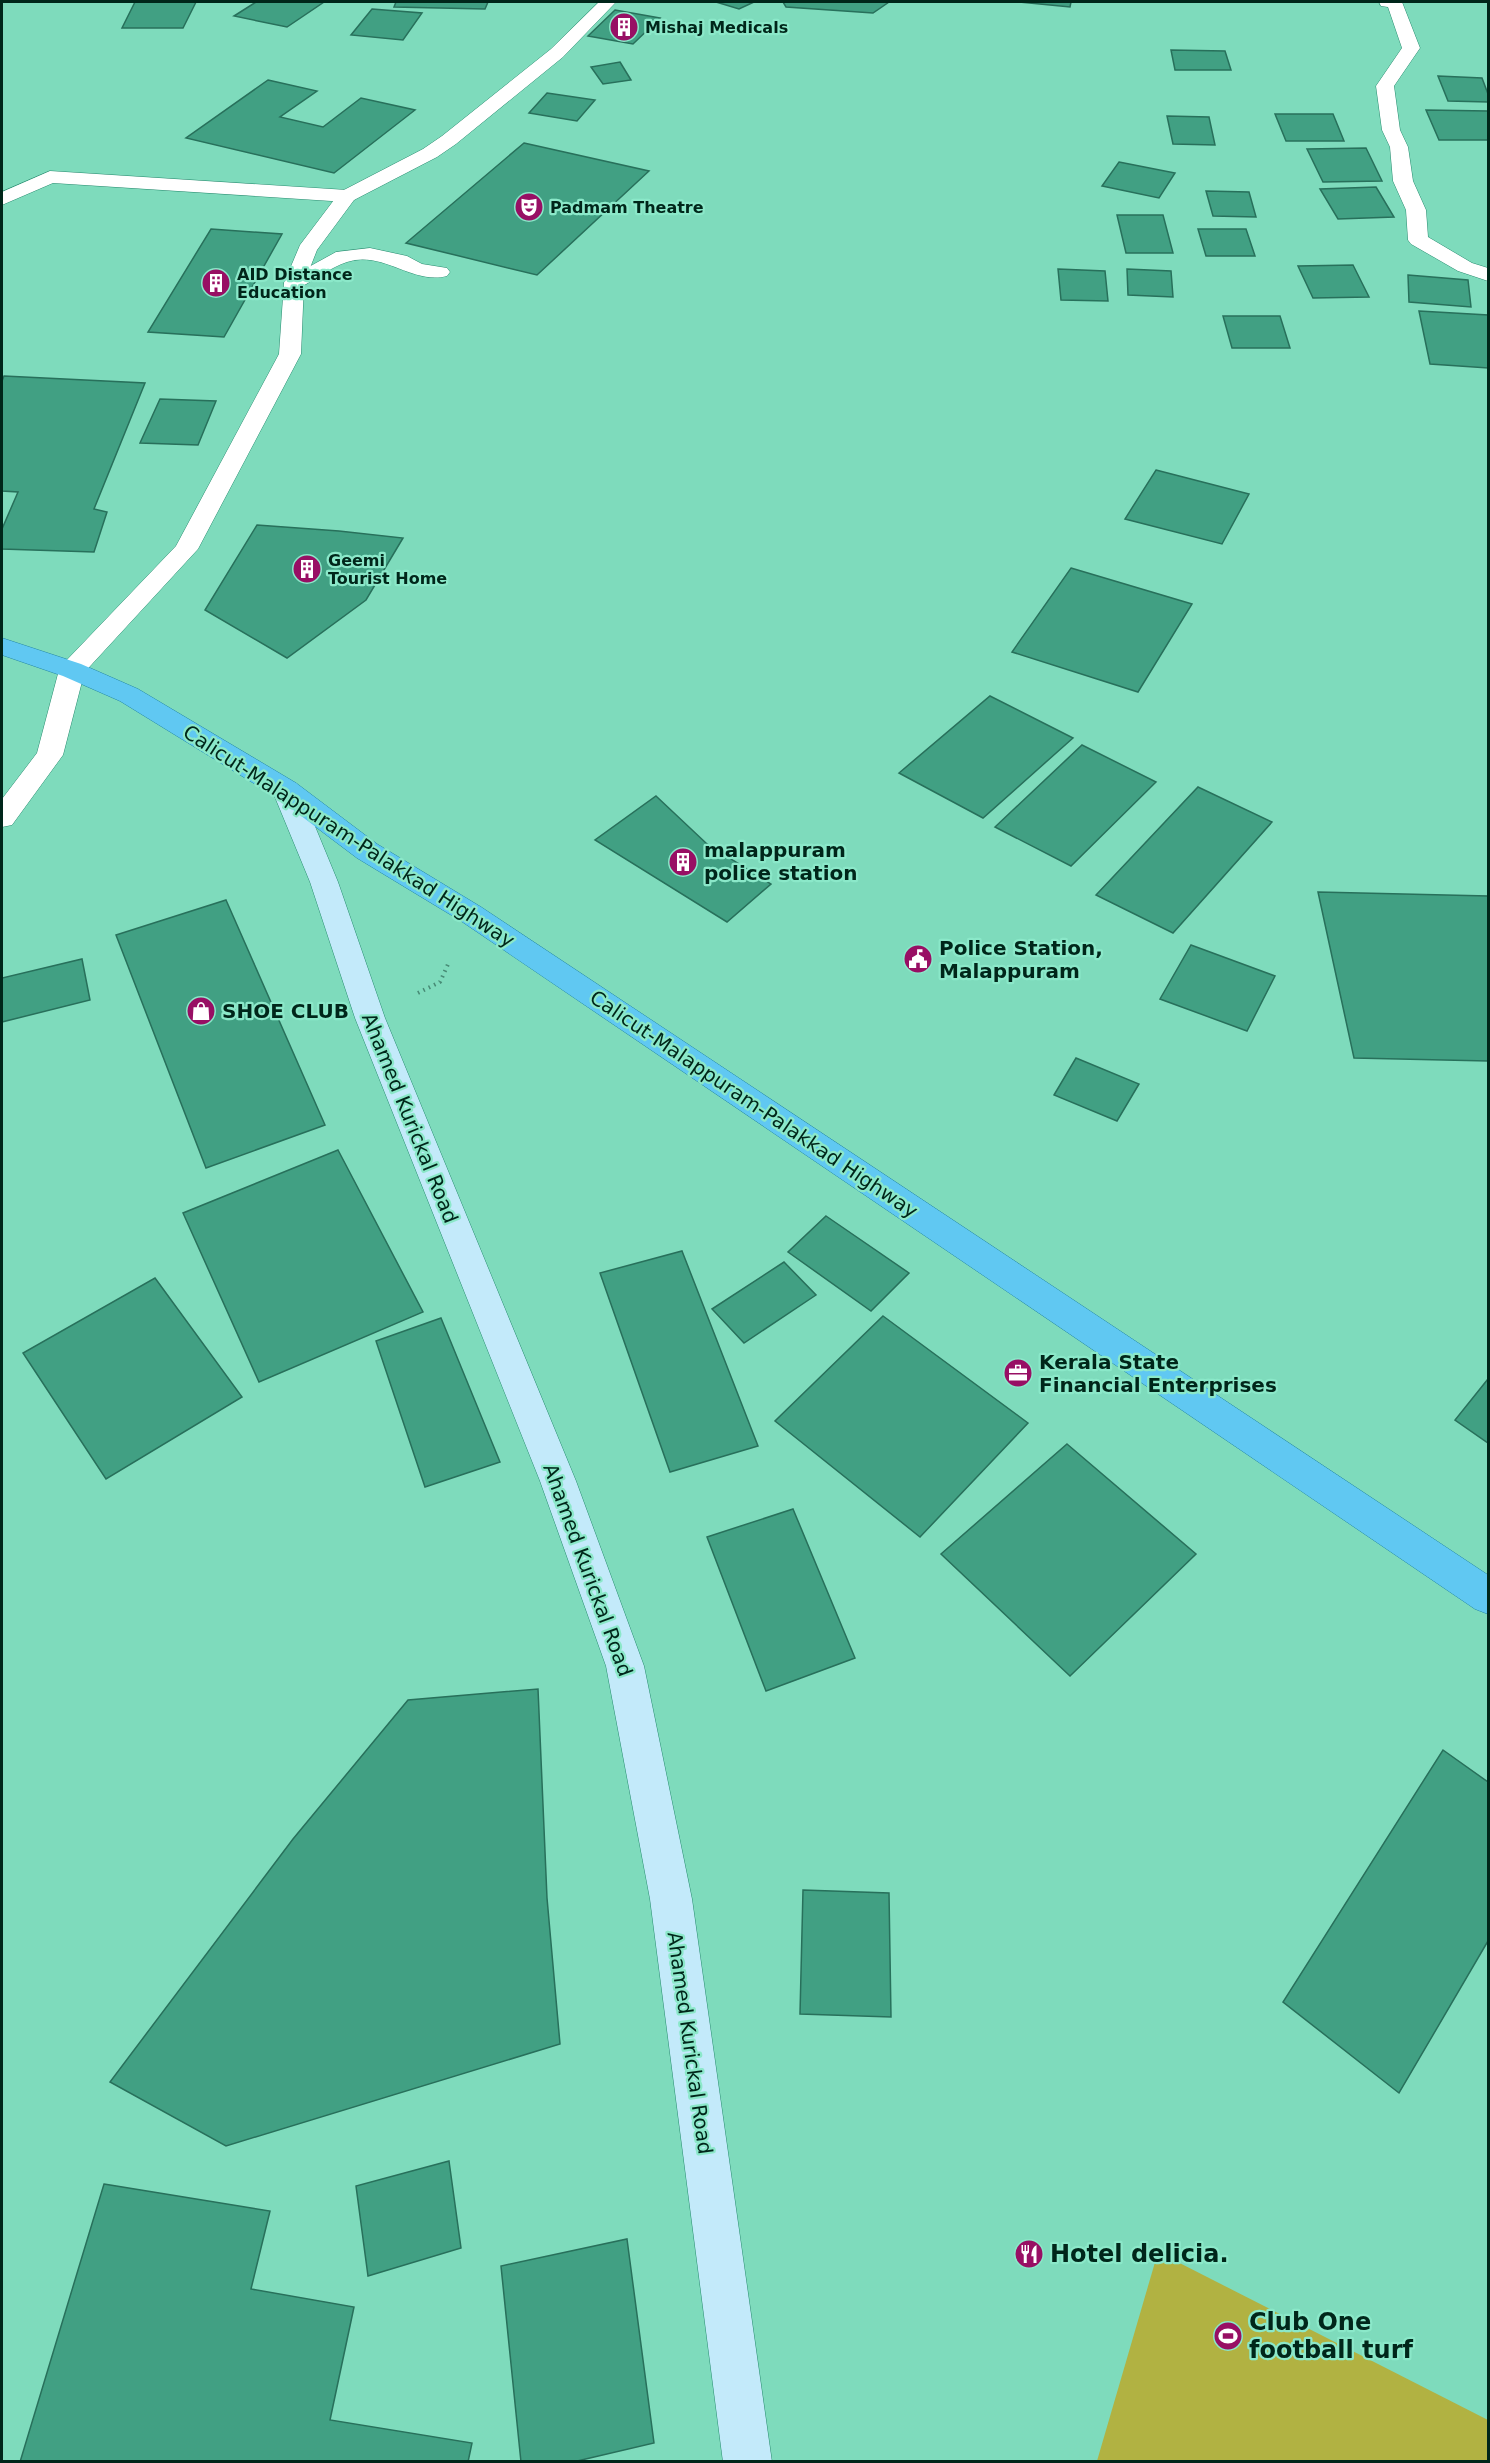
<svg xmlns="http://www.w3.org/2000/svg" width="1490" height="2463" font-family="'DejaVu Sans',sans-serif">
	<style>
		.green { fill: #b1b242 }
		.building { fill: #41a083; stroke: #28705b; stroke-width: 1.5 }
		.lines { fill: none; stroke-linecap: round; stroke-linejoin: round }
		.service-casing { stroke: #278b6f; stroke-width: 1 }
		.minor-casing { stroke: #278b6f; stroke-width: 1 }
		.tertiary-casing { stroke: #278b6f; stroke-width: 1 }
		.secondary-casing { stroke: #278b6f; stroke-width: 1 }
		.trunk-casing { stroke: #2486a4; stroke-width: 1 }
		.path { stroke: #478b75; stroke-width: 4; stroke-dasharray: 1.5 4.5; stroke-linecap: butt }
		.service { fill: #fff; fill-rule: evenodd }
		.minor { fill: #fff; fill-rule: evenodd }
		.tertiary { fill: #fff; fill-rule: evenodd }
		.secondary { fill: #c3eafa; fill-rule: evenodd }
		.trunk { fill: #60c8f2; fill-rule: evenodd }
		.labels { text-anchor: middle; dominant-baseline: central; stroke-width: 4.5; stroke-linejoin: round; paint-order: stroke }
		.far-poi-label { font-size: 16px; font-weight: bold; fill: #00261a; stroke: #8be8c9; text-anchor: start }
		.street-label { font-size: 20px; fill: #00261a; stroke: #8be8c9 }
		.poi-label { font-size: 20px; font-weight: bold; fill: #00261a; stroke: #8be8c9; text-anchor: start }
		.near-poi-label { font-size: 24px; font-weight: bold; fill: #00261a; stroke: #8be8c9; text-anchor: start }
	</style>
	<rect width="100%" height="100%" fill="#7edbbc"/>
	<path class="green" d="M1158,2252L1488,2420V2461H1097Z"/>
	<g class="building">
		<path d="M135,2H196L183,28H122Z"/>
		<path d="M256,2H324L287,27L234,16Z"/>
		<path d="M396,2H488L485,9L394,7Z"/>
		<path d="M716,2H754L739,9Z"/>
		<path d="M783,2H889L873,13L786,7Z"/>
		<path d="M1019,2H1071L1070,7Z"/>
		<path d="M372,9L422,13L403,40L351,35Z"/>
		<path d="M615,10L660,18L633,44L588,36Z"/>
		<path d="M1171,50L1225,51L1231,70H1175Z"/>
		<path d="M620,62L631,80L603,84L591,67Z"/>
		<path d="M1438,76L1482,78L1488,94V102L1448,101Z"/>
		<path d="M268,80L317,91L280,117L323,127L361,98L415,110L334,173L186,138Z"/>
		<path d="M547,93L595,100L577,121L529,113Z"/>
		<path d="M1426,110L1488,111V140H1439Z"/>
		<path d="M1275,114H1333L1344,141H1286Z"/>
		<path d="M1167,116L1209,117L1215,145L1173,144Z"/>
		<path d="M524,143L649,171L537,275L406,243Z"/>
		<path d="M1366,148L1382,181L1323,182L1307,149Z"/>
		<path d="M1119,162L1175,173L1159,198L1102,186Z"/>
		<path d="M1376,187L1394,217L1338,219L1320,189Z"/>
		<path d="M1206,191L1249,192L1256,217L1213,216Z"/>
		<path d="M1117,215H1163L1173,253H1126Z"/>
		<path d="M211,229L282,234L224,337L148,332Z"/>
		<path d="M1198,229H1246L1255,256H1206Z"/>
		<path d="M1353,265L1369,297L1313,298L1298,266Z"/>
		<path d="M1058,269L1105,271L1108,301L1061,300Z"/>
		<path d="M1127,269L1171,271L1173,297L1128,295Z"/>
		<path d="M1408,275L1468,280L1471,307L1409,302Z"/>
		<path d="M1419,311L1488,315V368L1430,364Z"/>
		<path d="M1223,316H1280L1290,348H1232Z"/>
		<path d="M4,376L145,383L94,509L107,512L94,552L2,549V529L18,492L2,491V381Z"/>
		<path d="M160,399L216,401L198,445L140,443Z"/>
		<path d="M1156,470L1249,494L1222,544L1125,519Z"/>
		<path d="M257,525L339,531L403,538L366,600L287,658L205,610Z"/>
		<path d="M1071,568L1192,604L1138,692L1012,652Z"/>
		<path d="M990,696L1073,738L983,818L899,773Z"/>
		<path d="M1082,745L1156,782L1071,866L995,827Z"/>
		<path d="M1198,787L1272,822L1173,933L1096,895Z"/>
		<path d="M656,796L707,844L771,884L727,922L595,840Z"/>
		<path d="M1318,892L1488,896V1061L1354,1058Z"/>
		<path d="M226,900L325,1125L206,1168L116,935Z"/>
		<path d="M1191,945L1275,976L1247,1031L1160,999Z"/>
		<path d="M82,959L90,1000L2,1022V978Z"/>
		<path d="M1076,1058L1139,1084L1117,1121L1054,1095Z"/>
		<path d="M338,1150L423,1312L259,1382L183,1213Z"/>
		<path d="M826,1216L909,1273L871,1311L788,1252Z"/>
		<path d="M682,1251L758,1446L670,1472L600,1273Z"/>
		<path d="M784,1262L816,1295L744,1343L712,1309Z"/>
		<path d="M155,1278L242,1397L106,1479L23,1353Z"/>
		<path d="M883,1316L1028,1423L920,1537L775,1421Z"/>
		<path d="M441,1318L500,1462L425,1487L376,1341Z"/>
		<path d="M1488,1379V1443L1455,1420Z"/>
		<path d="M1067,1444L1196,1554L1070,1676L941,1554Z"/>
		<path d="M793,1509L855,1658L766,1691L707,1537Z"/>
		<path d="M538,1689L547,1898L560,2044L226,2146L110,2082L293,1839L408,1700Z"/>
		<path d="M1443,1750L1488,1782V1941L1399,2093L1283,2002Z"/>
		<path d="M803,1890L889,1893L891,2017L800,2014Z"/>
		<path d="M449,2161L461,2248L368,2276L356,2186Z"/>
		<path d="M104,2184L270,2211L251,2289L354,2307L330,2420L472,2443L468,2462H20Z"/>
		<path d="M627,2239L654,2443L573,2462H521L501,2266Z"/>
	</g>
	<g class="lines">
		<g class="service-casing">
			<path id="service" d="M370,248L407,256L422,264L447,268L450,272L447,276C412,285 383,250 347,262C331,267 316,279 301,287L294,289L287,287L284,283L287,279L336,252Z"/>
		</g>
		<g class="minor-casing">
			<g id="minor">
				<path d="M1379,2H1402L1420,48L1394,86L1400,130L1408,147L1413,181L1426,210L1428,237L1472,263L1488,268V281L1458,271L1411,244L1408,240L1406,210L1393,181L1390,147L1382,130L1376,86L1402,48L1388,7L1381,6Z"/>
				<path d="M50,171L347,190L354,192L357,196L354,200L347,202L53,183L2,205V192Z"/>
				<path d="M72,662L81,664L85,670L63,755L12,825L2,827V799L37,753L59,670L63,664Z"/>
			</g>
		</g>
		<g class="tertiary-casing">
			<path id="tertiary" d="M599,2H616L563,57L456,144L437,157L354,200L317,250L304,283L301,354L198,549L81,676L72,678L63,676L59,670L63,664L176,546L279,354L284,283L300,245L340,192L423,149L442,136L551,49Z"/>
		</g>
		<g class="secondary-casing">
			<path id="secondary" d="M286,781L296,783L300,790L338,882L385,1018L576,1481L644,1666L692,1899L772,2462H723L650,1899L606,1666L540,1481L355,1018L310,882L272,790L276,783Z"/>
		</g>
		<g class="trunk-casing">
			<path id="trunk" d="M2,638L81,664L138,689L296,783L377,844L481,907L1488,1575V1614L1475,1609L461,921L357,858L276,797L120,701L63,676L2,655Z"/>
		</g>
		<path class="path" d="M418,993L440,982L449,962"/>
		<use href="#service" class="service"/>
		<use href="#minor" class="minor"/>
		<use href="#tertiary" class="tertiary"/>
		<use href="#secondary" class="secondary"/>
		<use href="#trunk" class="trunk"/>
	</g>
	<defs>
		<g id="building-disc" transform="scale(1.5)"><circle r="9.5" fill="#980f64" stroke="#8be8c9"/><path d="M-4-6H4V6H1V3H-1V6H-4ZM-2.5-4.3h1.7v1.8h-1.7ZM.8-4.3h1.7v1.8H.8ZM-2.5-1h1.7V.8h-1.7ZM.8-1h1.7V.8H.8Z" fill="#fff"/></g>
		<g id="theatre-disc" transform="scale(1.5)"><circle r="9.5" fill="#980f64" stroke="#8be8c9"/><path d="M-5-5.5Q0-4 5-5.5V0Q5 5 0 6Q-5 5-5 0ZM-3.3-2.5H-1v1.5H-3.3ZM1-2.5H3.3v1.5H1ZM-2.8 1Q0 5.5 2.8 1Z" fill="#fff"/></g>
		<g id="civic-disc" transform="scale(1.5)"><circle r="9.5" fill="#980f64" stroke="#8be8c9"/><path d="M-.6-6.5H3V-4.5H.6V-3L4-1V1h2V6H-6V1h2V-1L-.6-3ZM-1.2 2.5V6h2.4V2.5Z" fill="#fff"/></g>
		<g id="shop-disc" transform="scale(1.5)"><circle r="9.5" fill="#980f64" stroke="#8be8c9"/><path d="M-5-2.5h2.3a2.7 3.5 0 0 1 5.4 0H5L5.5 6h-11ZM-1.5-2.5h3a1.5 2.3 0 0 0-3 0Z" fill="#fff"/></g>
		<g id="office-disc" transform="scale(1.5)"><circle r="9.5" fill="#980f64" stroke="#8be8c9"/><path d="M-6-3h4V-5.5h4V-3h4V5H-6ZM-1-4.5V-3h2v-1.5ZM-6 0V1H6V0Z" fill="#fff"/></g>
		<g id="restaurant-disc" transform="scale(1.5)"><circle r="9.5" fill="#980f64" stroke="#8be8c9"/><path d="M-5-6h1v4h1v-4h1v4h1v-4h1v5L-1.5 .5V6h-2V.5L-5-1ZM5-6V6H3V1.5H1.5Q1.5-4 5-6Z" fill="#fff"/></g>
		<g id="stadium-disc" transform="scale(1.5)"><circle r="9.5" fill="#980f64" stroke="#8be8c9"/><path d="M0-5a6.5 5 0 1 0 0 10a6.5 5 0 1 0 0-10ZM-3.5-1.8h7v3.6h-7Z" fill="#fff"/></g>
	</defs>
	<g fill-rule="evenodd">
		<use href="#building-disc" x="624" y="27"/>
		<use href="#theatre-disc" x="529" y="207"/>
		<use href="#building-disc" x="216" y="283"/>
		<use href="#building-disc" x="307" y="569"/>
		<use href="#building-disc" x="683" y="862"/>
		<use href="#civic-disc" x="918" y="959"/>
		<use href="#shop-disc" x="201" y="1011"/>
		<use href="#office-disc" x="1018" y="1373"/>
		<use href="#restaurant-disc" x="1029" y="2254"/>
		<use href="#stadium-disc" x="1228" y="2336"/>
	</g>
	<g class="labels">
		<g class="far-poi-label">
			<text x="645" y="27">Mishaj Medicals</text>
			<text x="550" y="207">Padmam Theatre</text>
			<text x="237" y="274">AID Distance<tspan x="237" dy="18">Education</tspan></text>
			<text x="328" y="560">Geemi<tspan x="328" dy="18">Tourist Home</tspan></text>
		</g>
		<g class="street-label">
			<text transform="translate(349 836) rotate(33)">Calicut-Malappuram-Palakkad Highway</text>
			<text transform="translate(754 1104) rotate(34)">Calicut-Malappuram-Palakkad Highway</text>
			<text transform="translate(410 1118) rotate(68)">Ahamed Kurickal Road</text>
			<text transform="translate(588 1570) rotate(70)">Ahamed Kurickal Road</text>
			<text transform="translate(690 2043) rotate(82)">Ahamed Kurickal Road</text>
		</g>
		<g class="poi-label">
			<text x="704" y="850">malappuram<tspan x="704" dy="23">police station</tspan></text>
			<text x="939" y="948">Police Station,<tspan x="939" dy="23">Malappuram</tspan></text>
			<text x="222" y="1011">SHOE CLUB</text>
			<text x="1039" y="1362">Kerala State<tspan x="1039" dy="23">Financial Enterprises</tspan></text>
		</g>
		<g class="near-poi-label">
			<text x="1050" y="2254">Hotel delicia.</text>
			<text x="1249" y="2322">Club One<tspan x="1249" dy="28">football turf</tspan></text>
		</g>
	</g>
	<rect width="1490" height="2463" fill="none" stroke="#00261a" stroke-width="6"/>
</svg>
